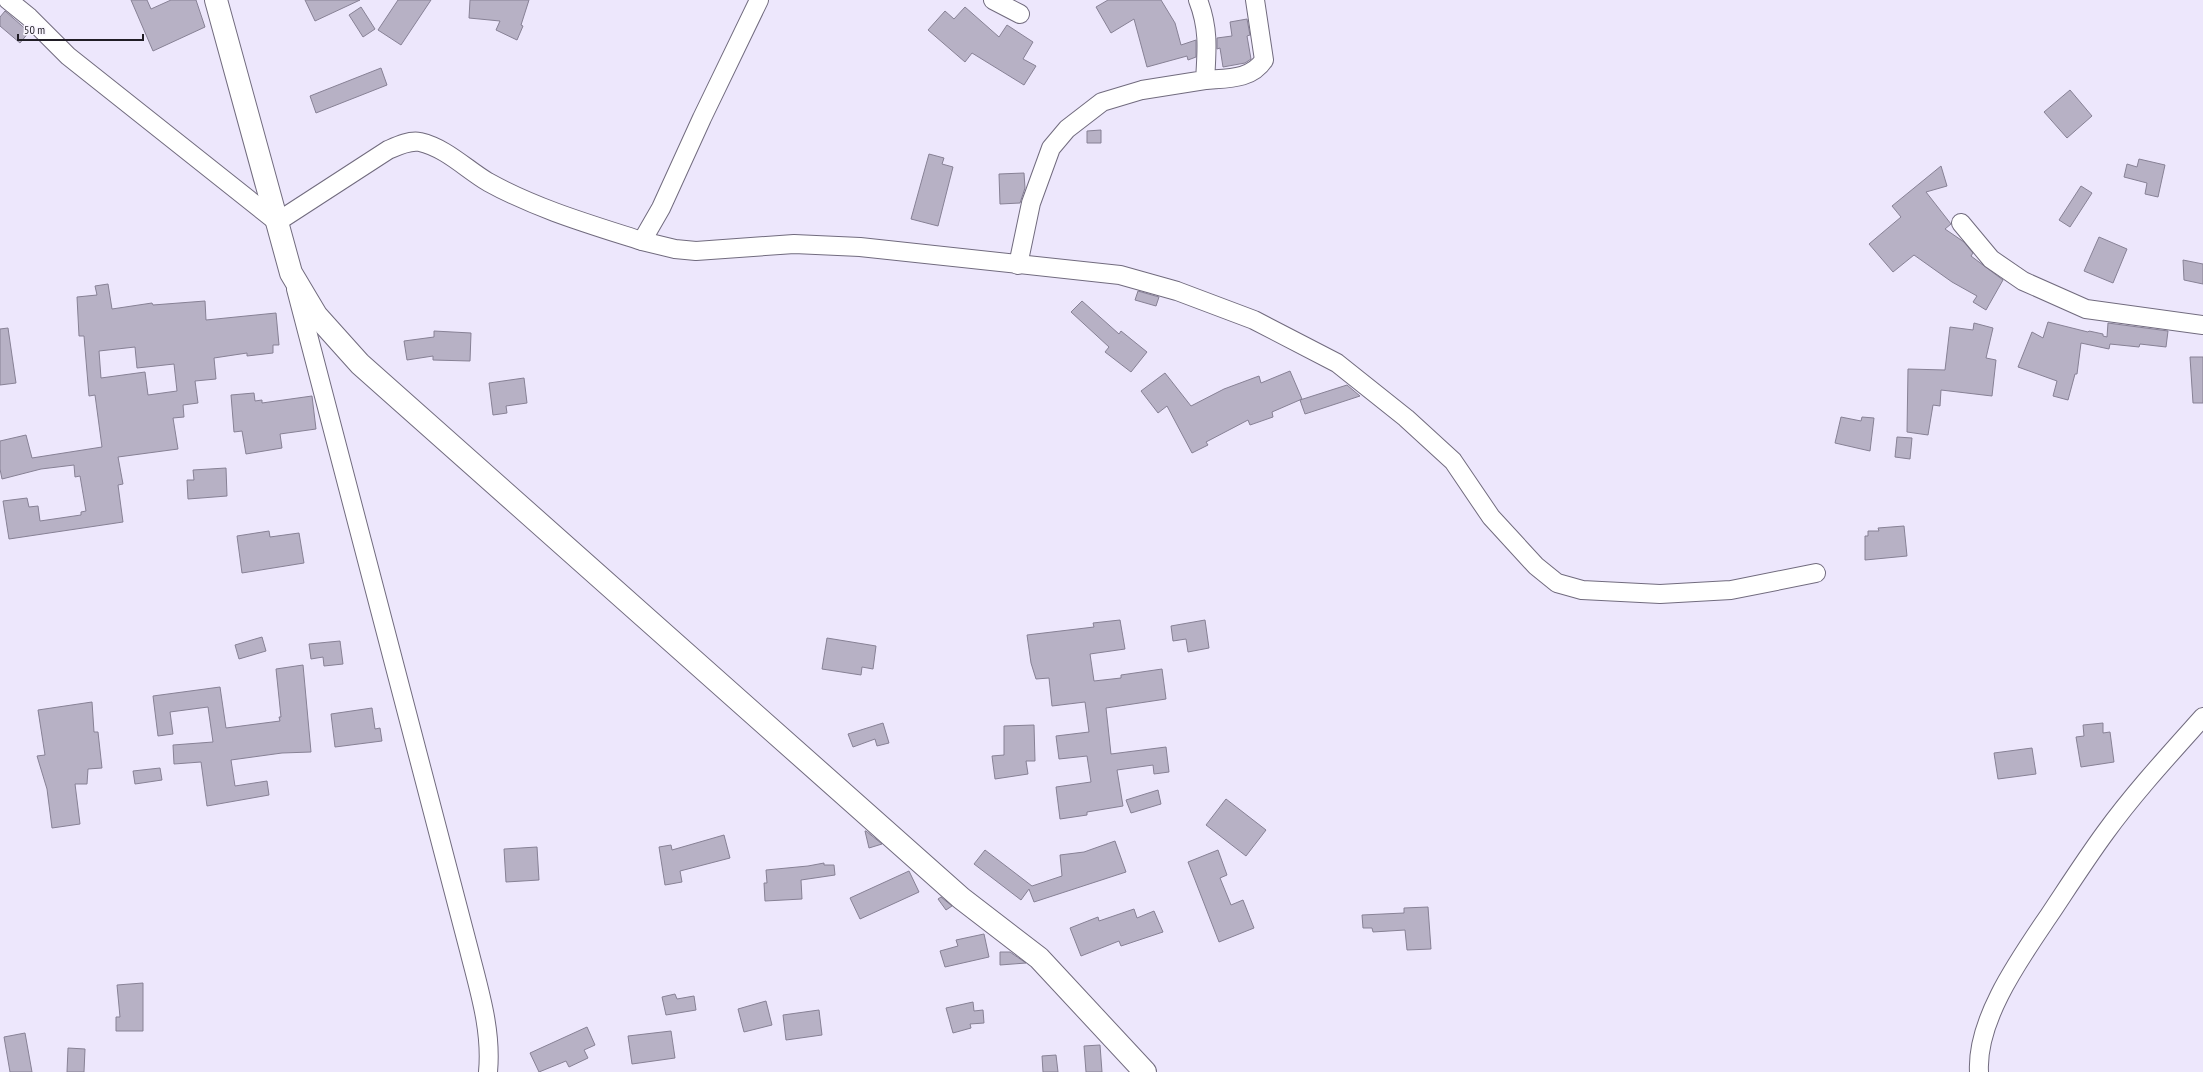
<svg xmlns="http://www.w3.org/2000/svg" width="2203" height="1072" font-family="'PT Sans Narrow',sans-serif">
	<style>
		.building { fill: #b7b1c5; stroke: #878195; fill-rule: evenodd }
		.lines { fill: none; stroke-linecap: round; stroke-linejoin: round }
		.street-casing { stroke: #716b7e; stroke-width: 20 }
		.secondary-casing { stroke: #716b7e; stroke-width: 24 }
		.street { stroke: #fff; stroke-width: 18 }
		.secondary { stroke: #fff; stroke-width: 22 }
	</style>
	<rect width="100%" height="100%" fill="#ede7fc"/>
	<g class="building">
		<path d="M131,0H147L151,9L171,0H196L205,27L153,51Z"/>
		<path d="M305,0H360L315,21Z"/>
		<path d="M398,0H431L401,45L378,30Z"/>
		<path d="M470,0H529L521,25L523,26L517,40L496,30L500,21L469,18Z"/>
		<path d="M1108,0H1161L1175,23L1181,45L1196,40V57L1188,60L1187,56L1147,67L1134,19L1111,33L1096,7Z"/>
		<path d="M361,7L375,29L363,37L349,15Z"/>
		<path d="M965,7L999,37L1007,25L1033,42L1023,59L1036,66L1024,85L972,53L965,62L928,30L945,11L954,19Z"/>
		<path d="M5,11L29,32L20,43L0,26V17Z"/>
		<path d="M1247,19L1250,35L1247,36L1251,59L1245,63L1223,67L1220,48L1217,49V38L1232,36L1230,22Z"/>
		<path d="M381,68L387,85L316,113L310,96Z"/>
		<path d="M2070,90L2092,116L2067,138L2044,112Z"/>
		<path d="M1101,130V143H1087V131Z"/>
		<path d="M929,154L944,158L942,164L953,167L938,226L911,219Z"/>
		<path d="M2139,159L2165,165L2158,197L2145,194L2147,183L2124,177L2127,164L2137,167Z"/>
		<path d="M1941,166L1947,186L1926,192L1951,224L1945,229L1964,242L1973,253L1971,256L2003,280L1986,310L1973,302L1977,296L1952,282L1914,255L1893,272L1869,244L1901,217L1892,206Z"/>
		<path d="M1024,173L1025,188L1020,203L1000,204L999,174Z"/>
		<path d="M2081,186L2092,193L2070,227L2059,220Z"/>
		<path d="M2099,237L2127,249L2113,283L2084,271Z"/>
		<path d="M2183,260L2203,264V284L2184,280Z"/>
		<path d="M108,284L112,309L152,303L153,305L205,301L206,320L276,313L279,345H273V353L247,356V353L214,358L216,379L195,381L198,403L183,405L184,417L173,418L178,449L118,457L123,484L118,485L123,522L9,539L3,501L27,498L29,507L38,506L40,521L81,515V512L86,511L80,476L75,477L74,465L41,469L2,479L0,469V441L26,435L32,458L102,447L95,395L89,396L84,336H79L77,297L97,295L95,286ZM135,347L137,368L174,364L177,391L148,395L145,372L101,378L99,351Z"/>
		<path d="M1138,291L1159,297L1156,306L1135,300Z"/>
		<path d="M1082,301L1119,334L1121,331L1147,352L1131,372L1105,352L1109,347L1071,312Z"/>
		<path d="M2048,322L2088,332L2089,331L2103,334V336L2107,337L2108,323L2168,331L2166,347L2140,344L2139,347L2110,344L2109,349L2081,343L2077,374H2075L2068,400L2053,396L2057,381L2018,367L2032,332L2043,338Z"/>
		<path d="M1974,323L1993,328L1986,358L1996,360L1992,396L1941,390L1940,406L1933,405L1928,435L1907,432L1908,369L1945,370L1950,327L1973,330Z"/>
		<path d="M8,328L16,383L0,385V329Z"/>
		<path d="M434,331L471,333L470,361L433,360V356L407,360L404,341L434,337Z"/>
		<path d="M2190,357H2203V403H2193Z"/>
		<path d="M1290,371L1302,399L1272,412L1273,417L1250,425L1248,420L1206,442L1208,445L1192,453L1167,406L1158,413L1141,391L1165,373L1191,406L1224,389L1259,376L1261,383Z"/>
		<path d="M524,378L527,403L506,406L507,413L493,415L489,383Z"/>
		<path d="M1347,385L1360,396L1305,414L1300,400Z"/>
		<path d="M254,393L255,401L262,400V403L312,396L316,429L280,434L282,448L246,454L242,431L234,432L231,395Z"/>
		<path d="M1841,417L1861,421L1862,417L1874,418L1870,451L1835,443Z"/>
		<path d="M1897,437L1912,438L1910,459L1895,457Z"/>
		<path d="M226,468L227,496L188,499L187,480H194L193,470Z"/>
		<path d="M1904,526L1907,556L1865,560V536H1868V531H1879L1878,528Z"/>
		<path d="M269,531L270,537L299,533L304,563L242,573L237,536Z"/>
		<path d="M1120,620L1125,649L1090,654L1094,681L1121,678V675L1162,669L1166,699L1106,708L1111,754L1166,747L1169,772L1154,774L1153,765L1117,770L1123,806L1087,812V815L1060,819L1056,787L1091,782L1087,756L1059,759L1056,736L1089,732L1085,702L1052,706L1049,678L1036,679L1031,663L1027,635L1094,627L1093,623Z"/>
		<path d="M1205,620L1209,648L1188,652L1186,639L1173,641L1171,626Z"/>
		<path d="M262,637L266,651L239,659L235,645Z"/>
		<path d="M827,638L876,646L873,669L862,667L861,675L822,669Z"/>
		<path d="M340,641L343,664L324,666L323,657L311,659L309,644Z"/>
		<path d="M303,665L311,752L282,753L231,760L235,786L267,781L269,795L207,806L201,762L174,764L173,745L213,742L208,707L170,712L173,734L158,736L153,696L220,687L226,728L280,721L279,717H281L276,669Z"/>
		<path d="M92,702L94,732H98L102,768L88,769L87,784H75L80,824L52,828L47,789L37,756L45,755L38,710Z"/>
		<path d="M372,708L375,729L380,728L382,741L335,747L331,714Z"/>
		<path d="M883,723L889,743L877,746L875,739L853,747L848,734Z"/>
		<path d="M2103,723V733L2110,732L2114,762L2081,767L2076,737L2084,736L2083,725Z"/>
		<path d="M1034,725L1035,761H1026L1028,774L995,779L992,756L1004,755V726Z"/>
		<path d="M2032,748L2036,774L1998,779L1994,753Z"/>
		<path d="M160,768L162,780L135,784L133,771Z"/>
		<path d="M1158,790L1161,804L1131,813L1126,800Z"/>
		<path d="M1226,799L1266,830L1246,856L1206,825Z"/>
		<path d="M865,831H866L882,844L869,848Z"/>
		<path d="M724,835L730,858L680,871L682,882L665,885L659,847L671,845L672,850Z"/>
		<path d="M1115,841L1126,872L1034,902L1029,889L1021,900L974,864L985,850L1032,886L1062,876L1060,855L1084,852Z"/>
		<path d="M537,847L539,880L506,882L504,849Z"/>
		<path d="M1218,850L1227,875L1220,878L1231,905L1243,900L1254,928L1219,942L1188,862Z"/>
		<path d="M824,863V865H834L835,875L801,880L802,899L765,901L764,883H767L766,870L808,866Z"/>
		<path d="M909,871L919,892L860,919L850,898Z"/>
		<path d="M941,897L952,906L946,910L938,899Z"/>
		<path d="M1428,907L1431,949L1407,950L1405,930L1373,932L1372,928H1363L1362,915L1404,913V908Z"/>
		<path d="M1134,909L1137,918L1154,911L1163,932L1121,946L1119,941L1081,956L1070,928L1098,917L1099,921Z"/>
		<path d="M984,934L989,957L945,967L940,951L958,946L956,940Z"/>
		<path d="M1000,952H1010L1026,963L1000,965Z"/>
		<path d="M143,983V1031H116V1017H120L117,985Z"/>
		<path d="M675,994L677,999L694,996L696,1010L666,1015L662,997Z"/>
		<path d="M766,1001L772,1025L744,1032L738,1009Z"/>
		<path d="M973,1002L974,1011L983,1010L984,1023L970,1024L971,1028L953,1033L946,1008Z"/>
		<path d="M819,1010L822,1035L786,1040L783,1015Z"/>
		<path d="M587,1027L595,1045L584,1050L588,1058L569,1067L566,1061L539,1072L530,1053Z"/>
		<path d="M671,1031L675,1058L632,1064L628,1036Z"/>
		<path d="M25,1033L32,1072H10L4,1037Z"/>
		<path d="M1100,1045L1102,1072H1086L1084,1046Z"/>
		<path d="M68,1048L85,1049L84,1072H67Z"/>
		<path d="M1056,1055L1058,1072H1043L1042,1056Z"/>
	</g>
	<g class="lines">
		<g class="street-casing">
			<g id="street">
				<path d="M8,0L29,17L68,56L277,222L388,150C397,146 409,140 420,142C446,148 466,169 488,182C537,209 589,224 642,241L661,208L702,118L759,0"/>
				<path d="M993,0L1020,14"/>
				<path d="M1205,80C1227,78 1251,80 1264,60L1255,0"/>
				<path d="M1961,223L1991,259L2023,281L2086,309L2203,325"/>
				<path d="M642,241L675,249L696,251L794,244L860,247L1120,275L1177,291L1254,320L1337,363L1406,418L1453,461L1491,517L1536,566L1557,583L1582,590L1660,594L1731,590L1816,573"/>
				<path d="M1018,265L1031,203L1051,148L1067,129L1102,102L1142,90L1205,80C1207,50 1209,28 1198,0"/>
				<path d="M296,289L469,950C479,990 492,1030 488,1072"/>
				<path d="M1979,1072C1976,1019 2021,957 2050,914C2068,887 2086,859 2105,833C2134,793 2169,755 2203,717"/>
			</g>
		</g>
		<g class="secondary-casing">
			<path id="secondary" d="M216,0L291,273L316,315L360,364L961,898L1039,958L1145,1072"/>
		</g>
		<use href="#street" class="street"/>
		<use href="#secondary" class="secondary"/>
	</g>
	<path d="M18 34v6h125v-6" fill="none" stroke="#201d25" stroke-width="2"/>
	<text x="24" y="34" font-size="12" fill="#201d25" stroke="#f9f6ff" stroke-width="3" paint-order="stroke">50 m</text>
</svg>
